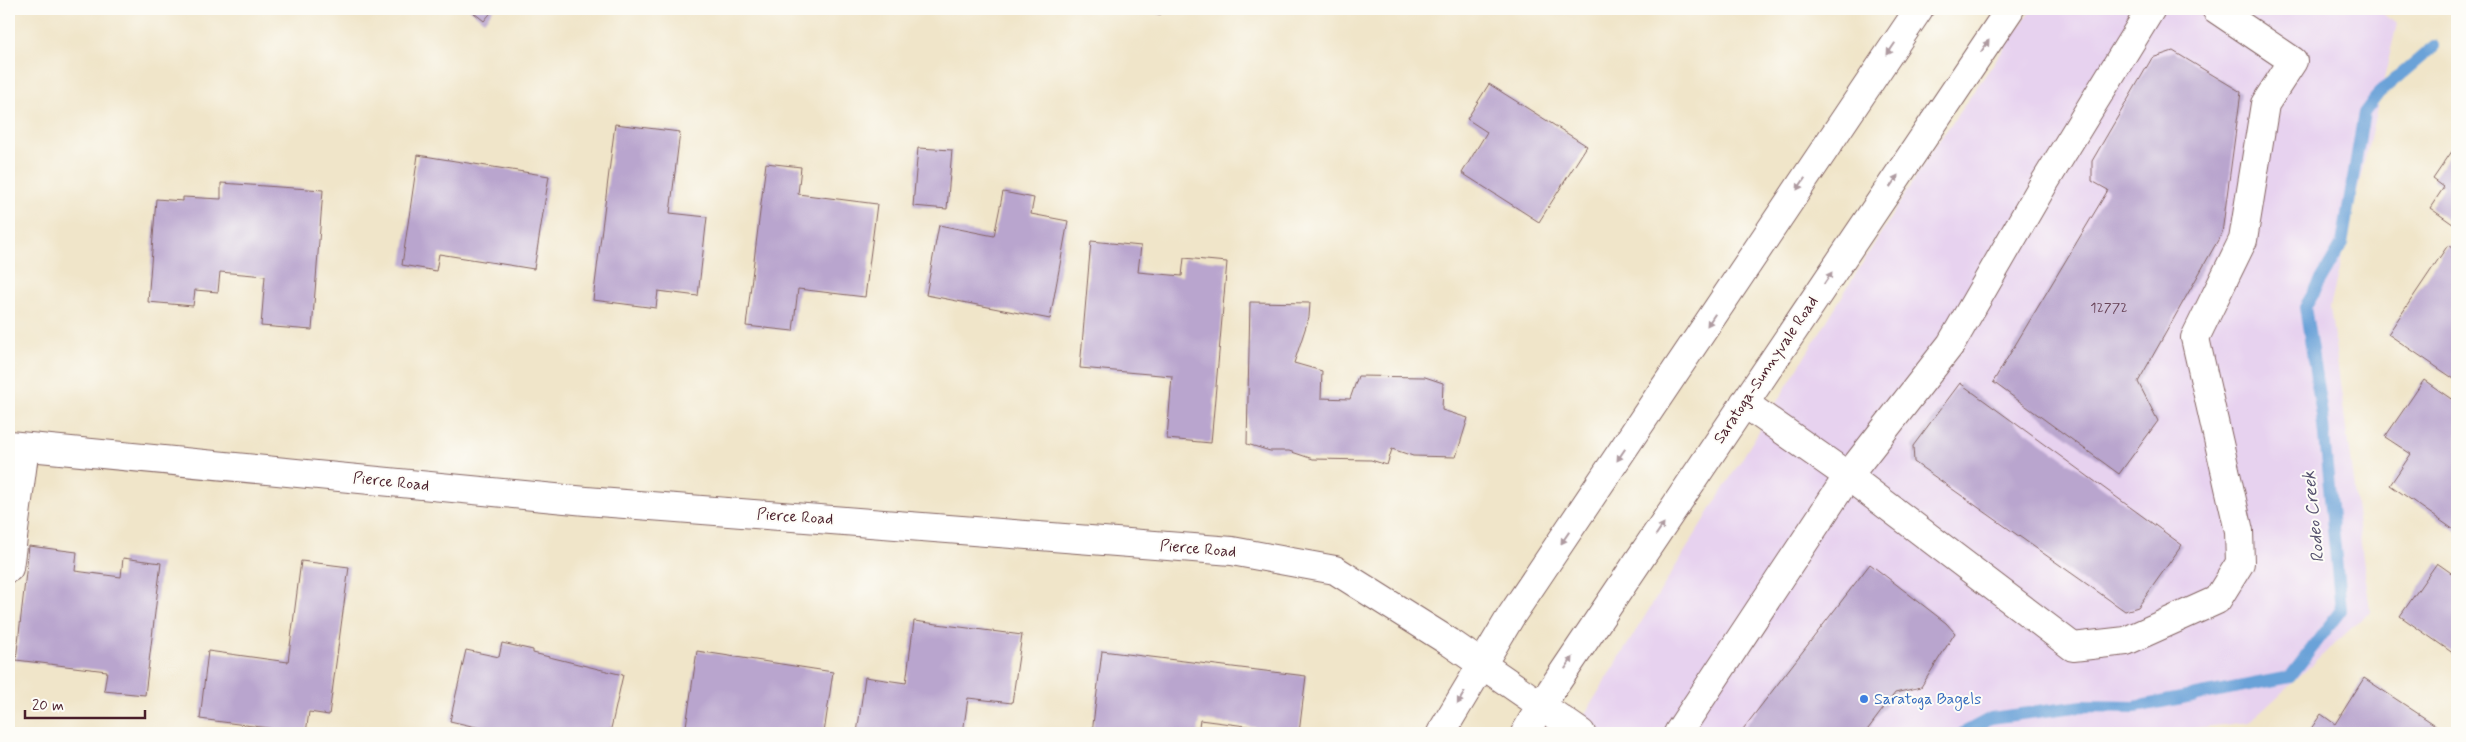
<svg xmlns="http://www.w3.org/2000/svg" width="2466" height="742" font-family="Mynerve,sans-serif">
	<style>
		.built { fill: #e7d2ef }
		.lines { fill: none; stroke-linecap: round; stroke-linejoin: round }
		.stream { stroke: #6aa2d8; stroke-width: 12 }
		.building { fill: #b9a5ce }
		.minor-casing { stroke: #846462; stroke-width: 30 }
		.major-casing { stroke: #846462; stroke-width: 30 }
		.minor { stroke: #fff; stroke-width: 28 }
		.major { stroke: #fff; stroke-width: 28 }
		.oneway { fill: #ae9aa0 }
		.shop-dot { fill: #3f7fe0; stroke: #fdfcf7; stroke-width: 2 }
		.labels { text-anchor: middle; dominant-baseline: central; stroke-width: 4; stroke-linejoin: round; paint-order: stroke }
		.number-label { font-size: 14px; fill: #664054 }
		.street-label { font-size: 16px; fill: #4a1f2b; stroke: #fdfcf7 }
		.shop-label { font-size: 16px; fill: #366cbe; stroke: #fdfcf7; text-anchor: start }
		.water-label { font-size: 18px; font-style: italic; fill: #575370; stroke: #fdfcf7 }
	</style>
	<rect width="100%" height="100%" fill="#fdfcf7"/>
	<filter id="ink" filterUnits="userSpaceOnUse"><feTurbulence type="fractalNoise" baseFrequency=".02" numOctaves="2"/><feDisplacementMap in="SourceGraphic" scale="10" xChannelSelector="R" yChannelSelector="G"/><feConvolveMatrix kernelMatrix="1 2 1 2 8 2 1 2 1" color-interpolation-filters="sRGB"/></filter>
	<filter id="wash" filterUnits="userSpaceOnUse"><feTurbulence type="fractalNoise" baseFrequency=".0096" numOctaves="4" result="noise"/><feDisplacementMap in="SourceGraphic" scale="20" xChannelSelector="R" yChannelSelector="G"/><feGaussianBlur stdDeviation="1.12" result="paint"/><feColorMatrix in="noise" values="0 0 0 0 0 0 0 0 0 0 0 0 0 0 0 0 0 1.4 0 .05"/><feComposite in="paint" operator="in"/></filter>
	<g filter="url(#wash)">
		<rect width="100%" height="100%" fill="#f0e5c9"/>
		<path class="built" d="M2032,9H2376L2397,24L2330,307L2370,611L2250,722L2149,733H1573L1929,155Z"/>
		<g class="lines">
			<path class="stream" d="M1963,733L1991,718L2083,706L2135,707L2290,677L2341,610L2322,415L2305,307L2342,244L2364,113L2379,93L2434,46"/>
		</g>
		<g id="blocks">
			<g class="building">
				<path d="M469,9H494L484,21Z"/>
				<path d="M1149,9H1164L1160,15Z"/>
				<path d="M2173,51L2241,92L2222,233L2138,382L2158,421L2119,474L1993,382L2108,190L2092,181V161L2152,58Z"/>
				<path d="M1489,84L1587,146L1539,222L1462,173L1487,132L1467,119Z"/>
				<path d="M615,124L680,132L670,213L707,217L698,296L658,291L656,308L593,300Z"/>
				<path d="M2457,144V227L2430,208L2444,187L2433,179Z"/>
				<path d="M918,148L952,150L947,209L913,206Z"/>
				<path d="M418,155L549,176L534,269L439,254L436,271L402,265Z"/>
				<path d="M766,163L801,167L798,194L877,204L865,297L798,289L793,331L746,326Z"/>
				<path d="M221,183L323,190L312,330L261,326L265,276L220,272L218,292L195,290L193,306L148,302L156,199L183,201V197L221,199Z"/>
				<path d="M1003,192L1034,198L1031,214L1068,221L1050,319L926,295L939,225L994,236Z"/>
				<path d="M1091,241L1141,246L1138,272L1182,276L1184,258L1227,262L1211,443L1167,439L1172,376L1080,368Z"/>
				<path d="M2448,245L2457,252V381L2388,334Z"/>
				<path d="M1250,302L1310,303L1309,317L1294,363L1322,371L1321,398L1350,399L1358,376L1425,377L1443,383L1442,410L1468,418L1456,457L1413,456L1392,449L1387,465L1371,460L1313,459L1289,451H1270L1247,444Z"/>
				<path d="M2424,380L2457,403V532L2390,485L2411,454L2385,437Z"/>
				<path d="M1960,383L2182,545L2138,607L2125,611L1914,462L1913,446Z"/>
				<path d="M29,546L77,552L75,571L121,577L123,558L161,563L145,695L104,691L107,671L16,660Z"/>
				<path d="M301,561L349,567L329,715L309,712L306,733L200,719L208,651L288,662Z"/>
				<path d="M2437,563L2457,577V656L2400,616Z"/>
				<path d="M1870,564L1946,623L1955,633L1921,687L1895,693L1865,733H1740Z"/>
				<path d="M914,621L1022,635L1012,703L968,698L963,733H857L865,677L906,683Z"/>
				<path d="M502,643L533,650V653L623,675L610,733H502L450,721L466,650L499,657Z"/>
				<path d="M697,651L833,672L824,733H685Z"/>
				<path d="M1102,651L1306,676L1299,733L1200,720L1198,733H1092Z"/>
				<path d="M2364,678L2446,732L2445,733H2308L2321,714L2335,724Z"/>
			</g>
		</g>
	</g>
	<g filter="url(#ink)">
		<use href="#blocks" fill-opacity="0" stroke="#846462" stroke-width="1"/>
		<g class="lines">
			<g class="minor-casing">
				<g id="minor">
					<path d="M1744,403L1848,476L2073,647L2126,641L2217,600L2240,563L2239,531L2195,338L2243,240L2265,104L2293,61L2216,9"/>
					<path d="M9,445L586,501L1232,551L1335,570L1451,643L1581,733"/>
					<path d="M9,568L25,447"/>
					<path d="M1678,733L1848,476L1951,344L2043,185L2151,9"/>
				</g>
			</g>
			<g class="major-casing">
				<g id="major">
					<path d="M1441,733L1511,616L1919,9"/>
					<path d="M1525,733L1542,704L2010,9"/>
				</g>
			</g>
			<use href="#minor" class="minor"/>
			<use href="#major" class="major"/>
		</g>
		<defs><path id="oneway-solid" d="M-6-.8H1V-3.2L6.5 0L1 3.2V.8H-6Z" transform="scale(1.25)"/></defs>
		<g class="oneway">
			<use href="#oneway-solid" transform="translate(1985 46) rotate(-56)"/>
			<use href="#oneway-solid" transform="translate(1891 49) rotate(124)"/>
			<use href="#oneway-solid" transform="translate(1894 181) rotate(-56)"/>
			<use href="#oneway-solid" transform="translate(1801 184) rotate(124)"/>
			<use href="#oneway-solid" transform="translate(1828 278) rotate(-56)"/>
			<use href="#oneway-solid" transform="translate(1711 320) rotate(124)"/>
			<use href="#oneway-solid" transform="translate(1621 455) rotate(124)"/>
			<use href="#oneway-solid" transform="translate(1660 529) rotate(-56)"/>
			<use href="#oneway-solid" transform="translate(1565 538) rotate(124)"/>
			<use href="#oneway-solid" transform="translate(1569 663) rotate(-56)"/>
			<use href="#oneway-solid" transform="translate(1461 698) rotate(121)"/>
		</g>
	</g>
	<circle class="shop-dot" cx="1864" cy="699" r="5"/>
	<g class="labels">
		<g class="number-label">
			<text x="2109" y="308">12772</text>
		</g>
		<g class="street-label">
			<text transform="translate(1766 370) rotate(-56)">Saratoga-Sunnyvale Road</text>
			<text transform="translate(391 482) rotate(6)">Pierce Road</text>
			<text transform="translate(795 517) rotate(4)">Pierce Road</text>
			<text transform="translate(1198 549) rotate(5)">Pierce Road</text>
		</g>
		<g class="shop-label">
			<text x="1874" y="699">Saratoga Bagels</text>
		</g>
		<g class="water-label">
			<text transform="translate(2314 517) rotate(-96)">Rodeo Creek</text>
		</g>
	</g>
	<rect width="2466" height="742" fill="none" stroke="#fdfcf7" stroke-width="30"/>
	<path d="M25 710v8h120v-8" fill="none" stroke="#4a1f2b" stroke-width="2.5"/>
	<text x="32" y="710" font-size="15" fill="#4a1f2b" stroke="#fdfcf7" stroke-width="4" paint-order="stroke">20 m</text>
</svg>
